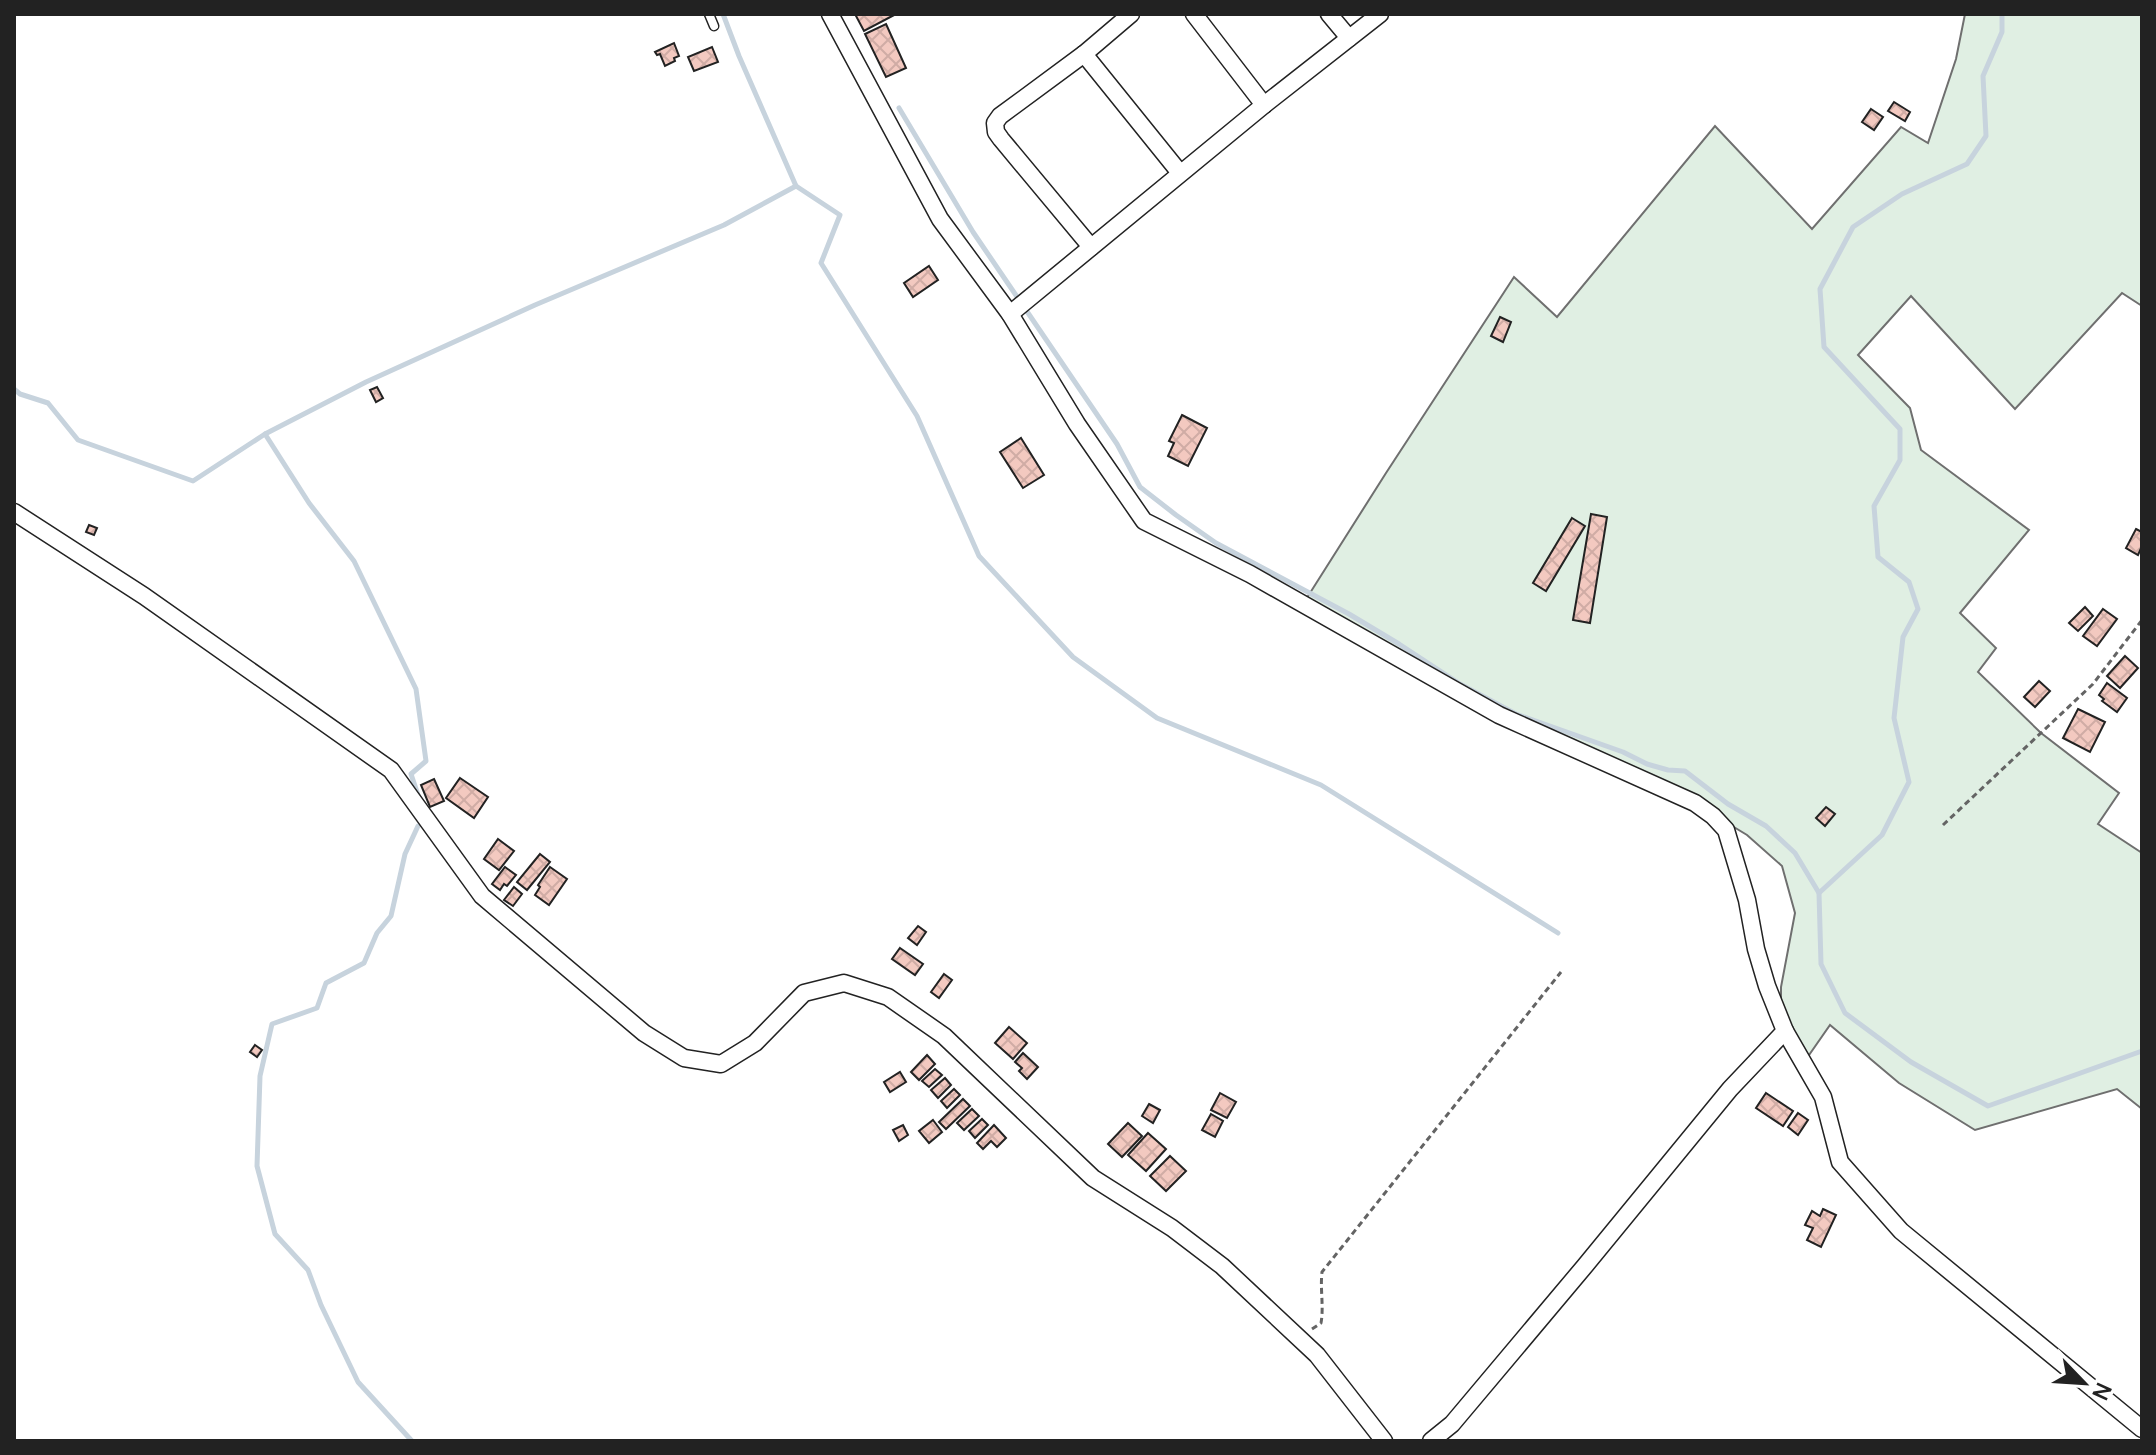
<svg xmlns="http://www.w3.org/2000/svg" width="2156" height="1455" font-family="Manrope,sans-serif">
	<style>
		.grass { fill: #e0efe3; stroke: #6f6f6f; stroke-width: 2 }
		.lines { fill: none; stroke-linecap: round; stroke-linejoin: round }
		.stream { stroke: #c7d3dd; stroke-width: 5 }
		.building { fill: url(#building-cross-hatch); stroke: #222; stroke-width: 2 }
		.service-casing { stroke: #222; stroke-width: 11 }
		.minor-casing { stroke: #222; stroke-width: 19 }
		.path { stroke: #646464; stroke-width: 3; stroke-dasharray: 6 4; stroke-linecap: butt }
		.service { stroke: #fff; stroke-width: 8 }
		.minor { stroke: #fff; stroke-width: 16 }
	</style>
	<defs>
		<pattern id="building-cross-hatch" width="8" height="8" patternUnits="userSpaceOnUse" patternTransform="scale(2)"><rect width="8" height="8" fill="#f3c9c0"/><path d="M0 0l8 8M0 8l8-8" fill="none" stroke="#d0aca5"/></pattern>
	</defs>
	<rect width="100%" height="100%" fill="#fff"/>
	<path class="grass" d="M1965,14H2142V306L2122,293L2015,409L1911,296L1858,355L1910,408L1921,450L2029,530L1960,613L1996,648L1978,672L2041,733L2119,793L2098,824L2142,853V1109L2117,1089L1975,1130L1899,1083L1830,1025L1800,1068L1781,1001V987L1795,913L1782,866L1747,835L1679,794L1616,767L1303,604L1386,473L1514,277L1557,317L1715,126L1812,229L1901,127L1928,143L1956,59Z"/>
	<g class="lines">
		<g class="stream">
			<path d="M723,14L739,56L796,186L840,215L821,263L917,416L979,556L1073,657L1157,718L1321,785L1558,933"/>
			<path d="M2002,14V32L1983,76L1986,136L1967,164L1902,194L1853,227L1820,289L1824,347L1900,429V460L1874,506L1878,557L1909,582L1918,609L1903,637L1894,718L1909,782L1882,835L1819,893L1821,964L1845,1013L1911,1062L1988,1106L2142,1051"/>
			<path d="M899,108L973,232L1117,444L1140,487L1176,515L1216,543L1349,614L1399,644L1460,684L1516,714L1623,752L1647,764L1668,770L1685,771L1728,804L1766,826L1795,853L1819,893"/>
			<path d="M14,389L20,394L48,403L78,440L193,481L265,434L366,382L535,305L724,225L796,186"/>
			<path d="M265,434L309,503L354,561L416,689L426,761L411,774L419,798"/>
			<path d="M412,1441L358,1382L321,1305L308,1270L275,1234L257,1166L260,1076L272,1024L317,1008L326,983L364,963L377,933L391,916L405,854L418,826"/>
		</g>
	</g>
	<g class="building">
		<path d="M855,14H896L864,31Z"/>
		<path d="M886,24L906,68L886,77L865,34Z"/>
		<path d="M674,43L679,56L674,58L675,61L665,66L660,54L657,55L655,52Z"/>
		<path d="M712,47L718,62L694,71L688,57Z"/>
		<path d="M1894,102L1910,112L1905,121L1888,111Z"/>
		<path d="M1871,109L1883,117L1874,130L1862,122Z"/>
		<path d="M929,266L938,280L913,297L904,283Z"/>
		<path d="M1500,317L1511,322L1503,342L1491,336Z"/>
		<path d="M377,387L383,398L376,402L370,390Z"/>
		<path d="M1182,415L1207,428L1188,466L1168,456L1174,443L1169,441Z"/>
		<path d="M1021,438L1044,475L1023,488L1000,452Z"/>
		<path d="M1591,514L1607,517L1590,623L1573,620Z"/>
		<path d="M1572,518L1585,526L1546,591L1533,583Z"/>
		<path d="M89,525L97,528L94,535L86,532Z"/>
		<path d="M2136,529L2142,532V546L2138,555L2126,548Z"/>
		<path d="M2085,607L2093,616L2078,631L2069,623Z"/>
		<path d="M2103,609L2117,619L2097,646L2083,636Z"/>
		<path d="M2125,656L2138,668L2120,688L2107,676Z"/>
		<path d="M2039,681L2050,691L2035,707L2024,697Z"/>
		<path d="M2107,683L2127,698L2117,712L2102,701L2104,699L2099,695Z"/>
		<path d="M2078,709L2105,722L2090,752L2063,738Z"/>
		<path d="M460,778L488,797L474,818L446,798Z"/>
		<path d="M434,779L444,801L430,807L421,785Z"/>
		<path d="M1826,807L1835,814L1825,826L1816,818Z"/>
		<path d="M498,839L514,851L499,870L484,859Z"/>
		<path d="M540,854L550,862L527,890L517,882Z"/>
		<path d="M505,867L516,875L507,886L504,884L500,890L492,884Z"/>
		<path d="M550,867L567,879L549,905L535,895L540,887L538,885Z"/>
		<path d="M514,887L522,894L513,906L504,900Z"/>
		<path d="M918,926L926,932L917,945L908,938Z"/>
		<path d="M900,948L923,964L915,975L892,959Z"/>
		<path d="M944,974L952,980L939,998L931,992Z"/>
		<path d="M1009,1027L1027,1043L1013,1059L995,1043Z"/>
		<path d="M255,1045L262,1050L257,1057L250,1052Z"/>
		<path d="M1023,1053L1038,1067L1027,1079L1019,1071L1022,1068L1015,1062Z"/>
		<path d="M927,1055L935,1064L919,1080L911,1072Z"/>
		<path d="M935,1069L942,1075L929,1087L922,1081Z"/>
		<path d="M900,1072L906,1082L890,1092L884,1082Z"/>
		<path d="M945,1078L951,1085L938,1098L931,1090Z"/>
		<path d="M954,1089L960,1095L947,1108L941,1101Z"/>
		<path d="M1220,1093L1236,1102L1227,1118L1211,1110Z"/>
		<path d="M1766,1093L1793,1111L1783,1126L1756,1108Z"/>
		<path d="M963,1099L970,1106L946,1129L939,1122Z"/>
		<path d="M1149,1104L1160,1110L1153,1123L1142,1116Z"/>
		<path d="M972,1109L979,1116L964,1130L957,1123Z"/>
		<path d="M1798,1113L1808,1120L1798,1135L1788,1127Z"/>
		<path d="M1211,1114L1223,1121L1215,1137L1202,1130Z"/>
		<path d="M982,1119L988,1125L975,1138L969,1131Z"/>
		<path d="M933,1120L942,1132L929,1143L919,1131Z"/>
		<path d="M1128,1123L1142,1136L1122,1157L1108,1144Z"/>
		<path d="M903,1125L908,1135L899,1141L893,1130Z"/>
		<path d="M994,1125L1006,1138L997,1147L991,1141L983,1149L977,1143Z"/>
		<path d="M1148,1133L1166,1149L1146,1171L1128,1155Z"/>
		<path d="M1170,1156L1186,1171L1166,1191L1150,1176Z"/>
		<path d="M1823,1209L1836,1215L1821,1247L1807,1240L1813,1228L1805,1225L1812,1211L1820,1216Z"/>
	</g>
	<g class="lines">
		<g class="service-casing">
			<path id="service" d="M709,14L714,26"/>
		</g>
		<g class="minor-casing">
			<g id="minor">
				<path d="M830,14L940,219L1010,314L1077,424L1144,521L1250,574L1499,715L1695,803L1713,816L1726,830L1747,900L1756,949L1767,986L1785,1031L1730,1089L1584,1267L1452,1424L1431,1441"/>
				<path d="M1194,14L1264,105"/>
				<path d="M1329,14L1349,38"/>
				<path d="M1084,54L1180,173"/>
				<path d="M1091,247L1001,139L996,132L995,123L1000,116L1084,54L1131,14"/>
				<path d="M1010,314L1264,105L1380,14"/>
				<path d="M14,512L144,596L391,770L482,896L644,1033L684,1058L721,1064L755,1043L804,993L844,983L888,997L944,1036L1093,1178L1172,1228L1222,1266L1317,1355L1384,1441"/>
				<path d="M1785,1031L1823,1097L1840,1162L1901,1231L2142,1429"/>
			</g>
		</g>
		<g class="path">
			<path d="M1943,825L2093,684L2142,620"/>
			<path d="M1312,1329L1321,1323C1324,1306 1320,1290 1322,1272L1561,972"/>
		</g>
		<use href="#service" class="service"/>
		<use href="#minor" class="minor"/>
	</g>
	<rect width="2156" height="1455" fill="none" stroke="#222222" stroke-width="32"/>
	<g transform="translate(2084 1383) rotate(115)" stroke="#ffffff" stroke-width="6" paint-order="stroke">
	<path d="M0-6L14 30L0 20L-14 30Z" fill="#222222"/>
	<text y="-12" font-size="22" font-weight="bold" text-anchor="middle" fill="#222222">N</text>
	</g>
</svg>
